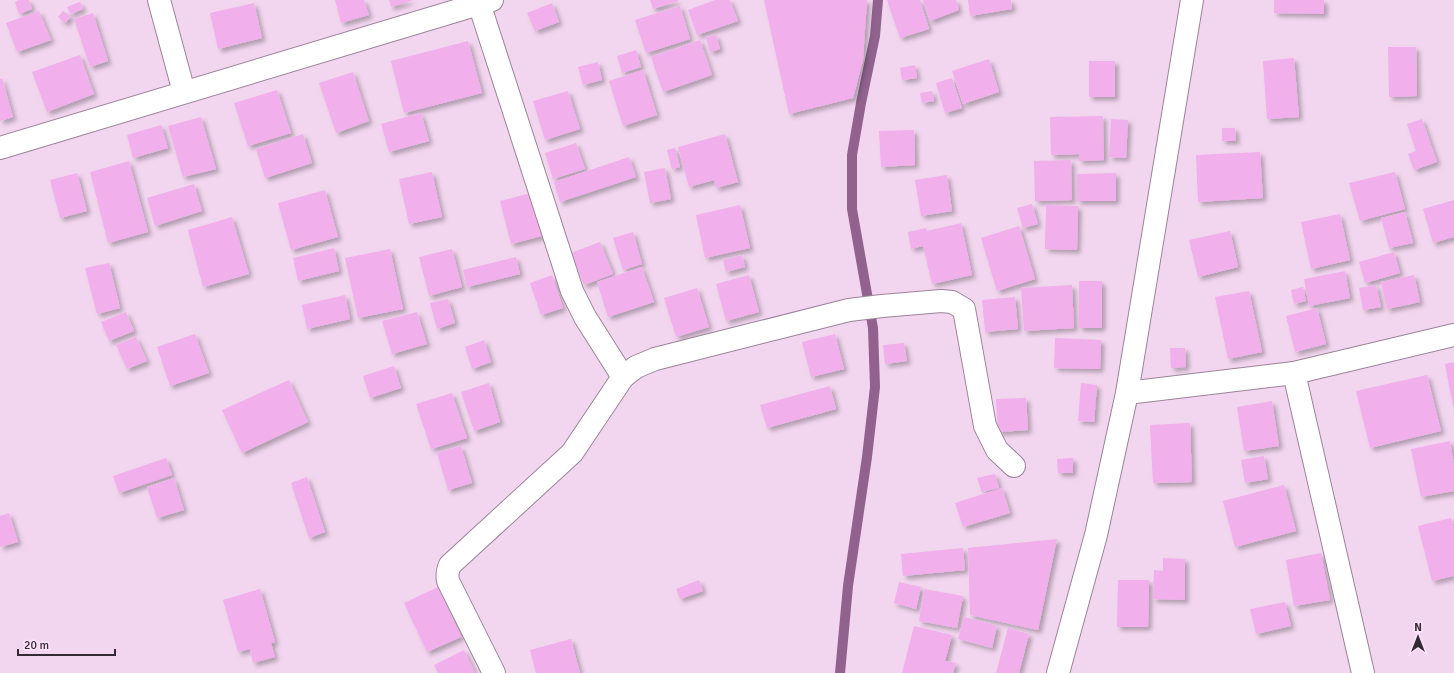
<svg xmlns="http://www.w3.org/2000/svg" width="1454" height="673" font-family="Signika,sans-serif">
	<style>
		.lines { fill: none; stroke-linecap: round; stroke-linejoin: round }
		.stream { stroke: #90628d; stroke-width: 10 }
		.building { fill: #f1afeb; filter: url(#shadow) }
		.street-casing { stroke: #9c839a; stroke-width: 24 }
		.secondary-casing { stroke: #9c839a; stroke-width: 24 }
		.street { stroke: #fff; stroke-width: 22 }
		.secondary { stroke: #fff; stroke-width: 22 }
	</style>
	<defs>
		<filter id="shadow"><feDropShadow dx="3.5" dy="3.5" stdDeviation="2" flood-color="#0004"/></filter>
	</defs>
	<rect width="100%" height="100%" fill="#f2d6ef"/>
	<g class="lines">
		<path class="stream" d="M840,673L848,586L867,457L875,387L873,328L852,209V155L861,103L875,36L878,0"/>
	</g>
	<g class="building">
		<path d="M19,0H29L32,9L19,14L15,2Z"/>
		<path d="M335,0H364L369,15L341,23Z"/>
		<path d="M389,0H413L391,7Z"/>
		<path d="M650,0H678V1L653,9Z"/>
		<path d="M715,0H730L738,21L697,35L688,10Z"/>
		<path d="M764,0H867L863,60L853,98L789,114Z"/>
		<path d="M887,0H920L929,29L900,38Z"/>
		<path d="M923,0H956L959,10L930,21Z"/>
		<path d="M968,0H1011L1012,9L970,16Z"/>
		<path d="M1274,0H1324V14L1274,13Z"/>
		<path d="M80,2L83,9L71,14L67,7Z"/>
		<path d="M254,3L262,38L218,49L210,13Z"/>
		<path d="M552,3L559,22L535,31L527,13Z"/>
		<path d="M680,6L690,39L646,53L635,20Z"/>
		<path d="M39,11L51,40L17,52L6,23Z"/>
		<path d="M63,11L71,17L65,23L58,17Z"/>
		<path d="M93,13L108,61L90,67L74,19Z"/>
		<path d="M716,35L720,49L710,52L706,37Z"/>
		<path d="M700,40L712,75L663,92L651,57Z"/>
		<path d="M468,41L482,93L404,113L391,61Z"/>
		<path d="M1388,47H1416L1417,96L1389,97Z"/>
		<path d="M636,50L641,67L622,73L617,56Z"/>
		<path d="M80,55L94,94L47,112L32,72Z"/>
		<path d="M1294,58L1299,117L1267,119L1263,61Z"/>
		<path d="M989,59L999,92L963,104L952,71Z"/>
		<rect x="1089" y="61" width="26" height="36"/>
		<path d="M598,62L602,80L583,85L578,67Z"/>
		<path d="M915,65L917,78L902,80L900,68Z"/>
		<path d="M643,70L657,115L623,126L609,81Z"/>
		<path d="M353,72L369,121L336,133L319,83Z"/>
		<path d="M2,78L13,117L0,121V79Z"/>
		<path d="M952,78L962,108L945,113L936,83Z"/>
		<path d="M277,90L291,133L248,146L234,103Z"/>
		<path d="M568,91L580,129L545,140L533,101Z"/>
		<path d="M932,91L934,101L922,103L920,93Z"/>
		<path d="M421,113L429,141L389,152L381,124Z"/>
		<path d="M1103,116L1104,160L1079,161V154L1051,155L1050,117Z"/>
		<path d="M201,117L216,169L183,177L168,126Z"/>
		<path d="M1111,119L1128,120L1126,158L1109,157Z"/>
		<path d="M1422,119L1437,162L1414,170L1408,154L1416,151L1407,124Z"/>
		<path d="M161,125L168,148L133,158L127,135Z"/>
		<path d="M1222,128H1235L1236,141H1222Z"/>
		<path d="M914,130L915,165L881,167L879,131Z"/>
		<path d="M303,134L312,163L265,178L256,149Z"/>
		<path d="M725,134L738,182L716,188L714,180L689,187L678,147Z"/>
		<path d="M576,143L585,169L553,179L545,153Z"/>
		<path d="M675,148L680,167L672,169L667,150Z"/>
		<path d="M1260,152L1263,198L1198,202L1196,155Z"/>
		<path d="M629,157L636,177L560,202L554,182Z"/>
		<path d="M1071,160L1072,200L1035,201L1034,161Z"/>
		<path d="M129,161L148,232L108,243L90,172Z"/>
		<path d="M665,168L671,199L650,203L644,172Z"/>
		<path d="M432,172L442,217L409,224L399,179Z"/>
		<path d="M1395,172L1405,209L1360,221L1349,183Z"/>
		<path d="M77,173L87,211L60,218L50,180Z"/>
		<path d="M1116,173V201H1077V174Z"/>
		<path d="M947,175L952,211L921,216L915,180Z"/>
		<path d="M194,184L202,211L155,226L147,198Z"/>
		<path d="M325,190L338,237L291,250L278,203Z"/>
		<path d="M531,193L542,236L511,244L500,201Z"/>
		<path d="M1454,200V237L1433,243L1423,209Z"/>
		<path d="M1032,204L1038,224L1023,228L1017,208Z"/>
		<path d="M740,205L750,248L705,258L696,215Z"/>
		<path d="M1046,205L1078,206L1077,250L1045,249Z"/>
		<path d="M1405,212L1413,243L1389,248L1381,218Z"/>
		<path d="M1340,214L1350,260L1311,269L1301,222Z"/>
		<path d="M232,217L249,274L203,287L188,230Z"/>
		<path d="M961,223L972,275L932,284L923,246L911,249L908,232L926,228L927,231Z"/>
		<path d="M1019,226L1035,279L997,291L981,238Z"/>
		<path d="M1230,231L1238,267L1198,277L1189,240Z"/>
		<path d="M633,232L642,264L623,270L613,238Z"/>
		<path d="M600,242L613,274L584,285L571,253Z"/>
		<path d="M334,248L339,271L298,281L293,258Z"/>
		<path d="M390,249L403,309L358,318L345,258Z"/>
		<path d="M452,249L462,287L429,296L419,257Z"/>
		<path d="M1394,252L1400,273L1365,283L1359,262Z"/>
		<path d="M742,255L745,267L726,272L723,260Z"/>
		<path d="M516,257L520,274L467,287L463,270Z"/>
		<path d="M109,263L120,308L97,314L85,268Z"/>
		<path d="M642,267L654,302L608,317L597,282Z"/>
		<path d="M1345,271L1350,298L1309,306L1304,279Z"/>
		<path d="M552,275L563,308L541,315L530,283Z"/>
		<path d="M749,275L759,312L726,321L716,284Z"/>
		<path d="M1414,275L1420,302L1387,309L1381,282Z"/>
		<rect x="1079" y="281" width="23" height="47"/>
		<path d="M1072,285L1074,328L1024,331L1021,288Z"/>
		<path d="M1376,285L1381,307L1363,310L1359,288Z"/>
		<path d="M1303,287L1306,301L1294,304L1291,290Z"/>
		<path d="M697,288L709,327L676,337L664,298Z"/>
		<path d="M1249,291L1262,352L1228,359L1215,297Z"/>
		<path d="M345,295L350,319L307,329L302,305Z"/>
		<path d="M1015,297L1018,329L985,332L982,300Z"/>
		<path d="M448,299L455,323L437,329L430,303Z"/>
		<path d="M1317,308L1326,344L1295,352L1286,316Z"/>
		<path d="M126,312L134,331L109,341L101,322Z"/>
		<path d="M417,312L427,344L392,354L382,321Z"/>
		<path d="M195,334L209,373L170,386L157,347Z"/>
		<path d="M835,334L844,369L811,377L802,342Z"/>
		<path d="M136,337L147,361L127,369L116,345Z"/>
		<path d="M1055,338L1101,340L1100,369L1054,368Z"/>
		<path d="M484,340L491,362L472,369L465,347Z"/>
		<path d="M904,343L907,361L885,364L883,345Z"/>
		<path d="M1170,348H1185L1186,367L1171,368Z"/>
		<path d="M1454,362V406H1453L1445,364Z"/>
		<path d="M394,366L401,388L370,398L363,376Z"/>
		<path d="M1427,375L1441,431L1370,448L1356,391Z"/>
		<path d="M289,380L308,422L242,453L222,410Z"/>
		<path d="M489,383L500,422L474,431L461,392Z"/>
		<path d="M1081,383L1097,385L1094,422L1078,421Z"/>
		<path d="M830,386L836,409L767,428L760,405Z"/>
		<path d="M452,393L467,438L431,449L416,404Z"/>
		<path d="M1026,398L1028,430L998,432L996,399Z"/>
		<path d="M1272,401L1279,446L1244,451L1237,407Z"/>
		<path d="M1190,423L1192,482L1153,483L1150,425Z"/>
		<path d="M1450,441L1454,464V491L1421,497L1411,449Z"/>
		<path d="M461,446L472,483L448,490L437,453Z"/>
		<path d="M1264,456L1268,479L1245,483L1241,460Z"/>
		<path d="M166,458L172,475L119,493L113,476Z"/>
		<path d="M1073,458V473H1058L1057,459Z"/>
		<path d="M995,474L999,488L982,492L977,478Z"/>
		<path d="M307,477L325,532L309,538L291,483Z"/>
		<path d="M174,478L184,510L157,518L147,487Z"/>
		<path d="M1284,485L1296,531L1235,547L1223,501Z"/>
		<path d="M1002,488L1010,513L963,527L955,503Z"/>
		<path d="M9,513L18,542L0,547V516Z"/>
		<path d="M1451,518L1454,529V576L1432,581L1418,526Z"/>
		<path d="M1057,539L1038,630L970,615L968,548Z"/>
		<path d="M963,548L965,570L903,576L901,554Z"/>
		<path d="M1321,553L1330,600L1294,606L1286,560Z"/>
		<path d="M1163,558L1185,559V600L1153,599L1154,570L1163,571Z"/>
		<path d="M699,580L703,591L680,599L676,589Z"/>
		<path d="M1118,580H1149L1148,627H1117Z"/>
		<path d="M899,582L921,587L916,609L894,603Z"/>
		<path d="M438,587L461,637L427,652L404,603Z"/>
		<path d="M260,589L275,642L271,643L275,657L253,663L250,649L238,652L223,600Z"/>
		<path d="M924,589L963,596L957,628L919,621Z"/>
		<path d="M1285,602L1291,626L1256,634L1250,609Z"/>
		<path d="M964,617L997,626L992,648L958,639Z"/>
		<path d="M914,626L952,635L945,661L956,663L953,673H902Z"/>
		<path d="M1008,628L1029,634L1019,673H996Z"/>
		<path d="M571,639L580,673H536L530,650Z"/>
		<path d="M464,650L475,673H438L434,665Z"/>
	</g>
	<g class="lines">
		<g class="street-casing">
			<g id="street">
				<path d="M159,0L184,92"/>
				<path d="M478,0L572,291L585,317L623,377L636,367L655,359L849,310L882,306L941,301L952,302L964,309L985,426L997,450L1014,466"/>
				<path d="M0,148L492,0"/>
				<path d="M1294,373L1363,673"/>
				<path d="M1127,393L1294,373L1454,335"/>
				<path d="M494,673L448,581C447,575 447,571 450,565L572,453L623,377"/>
			</g>
		</g>
		<g class="secondary-casing">
			<path id="secondary" d="M1058,673L1096,535L1127,393L1192,0"/>
		</g>
		<use href="#street" class="street"/>
		<use href="#secondary" class="secondary"/>
	</g>
	<g transform="translate(1418 637)" stroke="#ffe3fc" stroke-width="3" paint-order="stroke">
	<path d="M0-3L7 15L0 10L-7 15Z" fill="#342a33"/>
	<text y="-6" font-size="11" font-weight="bold" text-anchor="middle" fill="#342a33">N</text>
	</g>
	<path d="M18 649v6h97v-6" fill="none" stroke="#342a33" stroke-width="2"/>
	<text x="24" y="649" font-size="12" fill="#342a33" stroke="#ffe3fc" stroke-width="3" paint-order="stroke">20 m</text>
</svg>
